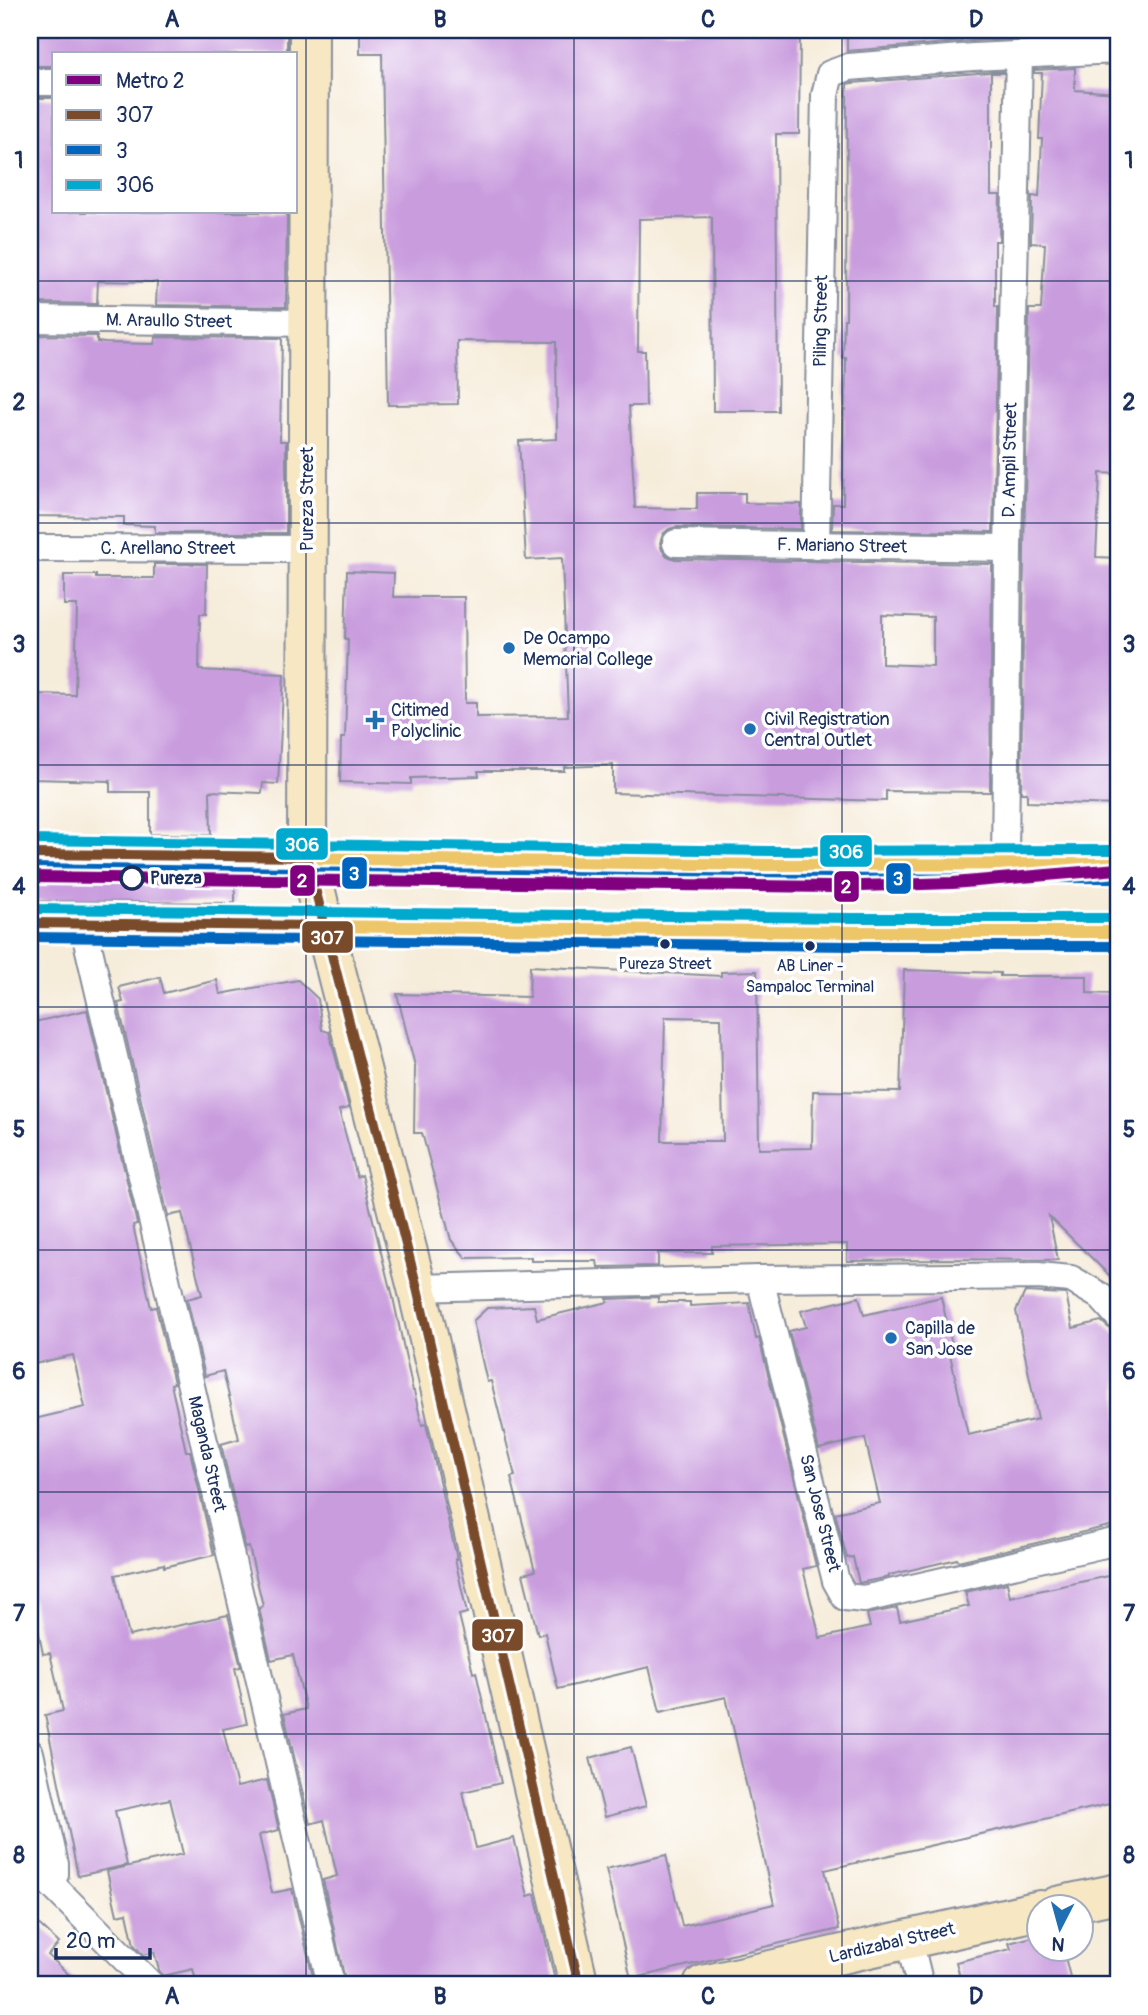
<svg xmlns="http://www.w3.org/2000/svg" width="1148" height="2015" font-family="Pangolin,sans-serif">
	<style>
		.building { fill: #c99cde; fill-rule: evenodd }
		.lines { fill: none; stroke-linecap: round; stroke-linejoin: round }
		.street-casing { stroke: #888e9c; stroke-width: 30 }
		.secondary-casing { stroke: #888e9c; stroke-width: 42 }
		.primary-casing { stroke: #888e9c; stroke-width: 42 }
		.street { stroke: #fff; stroke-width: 26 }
		.secondary { stroke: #f7e8c3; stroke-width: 38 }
		.primary { stroke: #ecc669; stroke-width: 38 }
		.bus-1-casing { stroke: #fff; stroke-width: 16 }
		.bus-2-casing { stroke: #fff; stroke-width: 16 }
		.bus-3-casing { stroke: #fff; stroke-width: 16 }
		.bus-1 { stroke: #7a4b2a; stroke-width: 10 }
		.bus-2 { stroke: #0065bd; stroke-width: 10 }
		.bus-3 { stroke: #00a9ce; stroke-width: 10 }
		.metro-1-casing { stroke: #fff; stroke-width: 18 }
		.metro-1 { stroke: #800080; stroke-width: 12 }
		.grid { fill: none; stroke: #1b2f5e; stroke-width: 2; stroke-opacity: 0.55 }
		.poi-dot { fill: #1f6fb2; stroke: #fff; stroke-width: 2.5 }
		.stop-dot { fill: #fff; stroke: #1b2f5e; stroke-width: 3.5 }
		.bus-dot { fill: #1b2f5e; stroke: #fff; stroke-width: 2.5 }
		.labels { text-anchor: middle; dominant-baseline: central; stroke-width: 7; stroke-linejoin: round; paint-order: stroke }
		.bus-label { font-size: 16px; fill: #1b2f5e; stroke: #fff }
		.street-label { font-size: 18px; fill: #1b2f5e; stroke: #fff }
		.poi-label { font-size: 18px; fill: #1b2f5e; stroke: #fff; text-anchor: start }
		.stop-label { font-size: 18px; font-weight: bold; fill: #1b2f5e; stroke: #fff; text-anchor: start }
		.line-badge { stroke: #fff; stroke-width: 2.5 }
		.badge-label { font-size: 19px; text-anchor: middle; font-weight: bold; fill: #fff }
		.neatline { fill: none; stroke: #1b2f5e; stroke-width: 2.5 }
		.grid-label { font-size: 23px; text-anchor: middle; font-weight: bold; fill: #1b2f5e }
	</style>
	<rect width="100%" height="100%" fill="#fff"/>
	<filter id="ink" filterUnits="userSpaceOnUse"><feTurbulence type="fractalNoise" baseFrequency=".0143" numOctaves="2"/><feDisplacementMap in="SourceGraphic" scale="14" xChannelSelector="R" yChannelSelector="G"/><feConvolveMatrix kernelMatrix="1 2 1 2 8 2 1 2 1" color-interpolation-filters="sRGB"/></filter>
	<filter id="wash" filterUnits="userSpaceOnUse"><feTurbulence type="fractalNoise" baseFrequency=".00686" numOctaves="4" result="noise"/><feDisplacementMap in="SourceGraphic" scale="28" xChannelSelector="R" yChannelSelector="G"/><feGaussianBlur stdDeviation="1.57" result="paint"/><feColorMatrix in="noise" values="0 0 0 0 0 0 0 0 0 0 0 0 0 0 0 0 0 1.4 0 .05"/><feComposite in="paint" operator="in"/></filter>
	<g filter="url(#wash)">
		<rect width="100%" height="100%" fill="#f6ecda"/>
		<g id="blocks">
			<g class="building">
				<path d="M30,30H287V54H54V66H30Z"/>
				<path d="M360,30H800L799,134H776L778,411H713L712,217L639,219L638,351H645L646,406H629L635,508L697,509V493H745V503L801,504V529L676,527L669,529L663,534L660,543L662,550L667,556L675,559L992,564L990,792L886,791V801L613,793V765L564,767V771H478L479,776L411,778V784L340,782L341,738H345L348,639H345L347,571L394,573L393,597H464L465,703H476V717L568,716L562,558L526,560L519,441L557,439L556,342L457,341L458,404L388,405L382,54H360ZM882,615L933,617V666L882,664Z"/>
				<path d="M847,30H1075V36L972,41L847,51Z"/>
				<path d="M1075,68V90L1118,93V474L1100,473L1096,557L1118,558V805L1027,802V793H1021L1024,548L1029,309H1041L1045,244L1031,243L1032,196L1039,197L1042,139H1039L1042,73H1034V70Z"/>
				<path d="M1003,71V73H991V195H1000L999,241H995V307H998L993,532L832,530L833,504H843L844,410H845L846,358H843L844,319H846L847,84L852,83Z"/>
				<path d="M30,98H54V212H287L286,307L156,305L157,282L98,281L97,304L30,303Z"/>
				<path d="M30,335L97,336V342L105,343L154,344L156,337L282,338L280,441H286V533H155V526L124,525V517L30,516Z"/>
				<path d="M154,564H207L206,614H200L199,670L284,674L278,784L263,783L262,793L210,791L211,835L150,834V792H110V781L31,779L33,694L75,695L77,605H64V575H96V578H154Z"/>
				<path d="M30,876L235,879V903L30,901Z"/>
				<path d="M530,966L721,976V972L757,971L759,1149L812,1148L813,1091L900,1092L904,970L1000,973V976H1087V993L1118,994V1284L1049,1216L1058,1260L932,1259V1260L847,1261V1244L712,1246V1253H658V1266L598,1267L597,1261H531V1257L466,1258L451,1240L422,1133H414L415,1066L397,994L529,997ZM665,1017L721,1018L723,1141H662Z"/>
				<path d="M160,977L164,993L217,980L220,994L298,980L318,999L322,1030L329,1032L349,1108L339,1110L357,1177L362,1175L390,1289L391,1288L413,1391H414L422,1425L426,1424L457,1559H455L467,1613L459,1615L473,1673L476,1672L501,1783L463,1792L476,1848L514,1838L528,1896L535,1894L556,1985H346L323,1880L337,1876L324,1820L310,1824L284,1714L306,1709L293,1655L271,1660L259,1608L263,1606L249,1547L245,1548L221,1444L239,1439L223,1371L205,1376L187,1299L202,1295L182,1213L168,1216L118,1003L123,1002L119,987Z"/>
				<path d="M87,1010L137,1224L133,1225L151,1308L156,1307L174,1383L171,1384L186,1451H190L214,1555L164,1567V1564L115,1575L129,1636L228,1615L241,1667L235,1668L247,1724L223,1729L237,1787L267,1780L279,1830L259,1835L272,1893L292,1889L315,1985H197L193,1969L163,1976L159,1970L154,1952L143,1955L134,1945L127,1913L117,1915L107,1871L183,1854L170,1799L115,1811L127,1865L78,1876L45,1715L63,1711L50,1653L43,1654L30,1590V1420L85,1407L73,1355L30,1365V1023Z"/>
				<path d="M1025,1292L1066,1294L1073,1328L1101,1321L1118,1336V1524L958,1561L957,1559L889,1575V1577L859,1583L853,1557L847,1558L835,1513L880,1503L865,1438L819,1449L789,1331L806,1327L801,1311L859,1297L864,1315L941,1297L953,1349L949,1350L968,1435L1038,1419L1016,1311Z"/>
				<path d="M658,1297V1302H690V1306L749,1303L756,1339L759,1338L816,1566L803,1569L820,1638L870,1627L867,1614L897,1608L900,1621L969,1606L965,1592L1007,1583L1010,1597L1118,1574V1802L825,1870L839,1929L631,1979L606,1869L666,1855L682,1926L774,1904L726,1697L660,1712L649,1667L558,1689L545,1633L538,1635L523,1574L535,1571L511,1477L515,1476L491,1381L487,1382L473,1321L487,1308L534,1306L537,1319L608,1302L607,1299Z"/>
				<path d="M631,1747L646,1806L605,1817L590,1758Z"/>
				<path d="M30,1916L59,1943L48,1955L80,1985H30Z"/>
				<path d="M1040,1935V1949H1063L1072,1985H962L956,1962L1011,1949L1009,1943Z"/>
			</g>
		</g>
	</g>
	<g filter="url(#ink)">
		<use href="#blocks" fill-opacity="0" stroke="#888e9c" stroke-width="2"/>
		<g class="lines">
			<g class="street-casing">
				<g id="street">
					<path d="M30,82H54"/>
					<path d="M30,319L308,323"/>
					<path d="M676,543L1008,548"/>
					<path d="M816,546L825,95L830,74L849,67L973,57L1118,50"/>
					<path d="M30,548L307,549"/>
					<path d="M1005,865L1008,548L1019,55"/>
					<path d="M83,924L331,1985"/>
					<path d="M760,1279L836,1581L845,1597L864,1599L1118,1541"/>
					<path d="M417,1288L760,1279L1038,1276L1071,1279L1100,1296L1118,1316"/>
					<path d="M30,1753L55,1864V1874L51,1884"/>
					<path d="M30,1867L51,1884L151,1985"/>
					<path d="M909,1940L920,1985"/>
				</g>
			</g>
			<g class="secondary-casing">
				<g id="secondary">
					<path d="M309,30L307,857L417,1288L579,1985"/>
					<path d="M1057,1906L1118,1893"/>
					<path d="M703,1985L1040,1910"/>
				</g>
			</g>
			<g class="primary-casing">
				<g id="primary">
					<path d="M30,854L768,865L1118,864"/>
					<path d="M30,923L854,932H1118"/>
				</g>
			</g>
			<use href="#street" class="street"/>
			<use href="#secondary" class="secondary"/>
			<use href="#primary" class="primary"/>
			<g class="bus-1-casing">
				<g id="bus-1">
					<path d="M30,854L307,857L417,1288L579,1985"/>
					<path d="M30,923L324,926"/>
				</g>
			</g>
			<g class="bus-2-casing">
				<g id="bus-2">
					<path d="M30,868L768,879L1118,878"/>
					<path d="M30,937L854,946H1118"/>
				</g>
			</g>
			<g class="bus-3-casing">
				<g id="bus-3">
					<path d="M30,840L768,851L1118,850"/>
					<path d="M30,909L854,918H1118"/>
				</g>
			</g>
			<use href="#bus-1" class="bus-1"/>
			<use href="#bus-2" class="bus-2"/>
			<use href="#bus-3" class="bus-3"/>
			<g class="metro-1-casing">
				<path id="metro-1" d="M30,877L831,887L953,883L1118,869"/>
			</g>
			<use href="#metro-1" class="metro-1"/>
		</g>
	</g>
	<path class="grid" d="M306,30V1985M574,30V1985M842,30V1985M30,281H1118M30,523H1118M30,765H1118M30,1007H1118M30,1250H1118M30,1492H1118M30,1734H1118"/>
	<g class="poi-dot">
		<circle cx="509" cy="648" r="7"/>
		<path d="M371.5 709.5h7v7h7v7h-7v7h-7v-7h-7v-7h7z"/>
		<circle cx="750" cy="729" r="7"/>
		<circle cx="891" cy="1338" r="7"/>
	</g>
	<circle class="stop-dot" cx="132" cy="878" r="11"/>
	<g class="bus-dot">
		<circle cx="665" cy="944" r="6"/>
		<circle cx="810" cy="946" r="6"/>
	</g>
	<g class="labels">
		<g class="bus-label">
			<text x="665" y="964">Pureza Street</text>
			<text x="810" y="966">AB Liner -<tspan x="810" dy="21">Sampaloc Terminal</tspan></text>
		</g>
		<g class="street-label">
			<text transform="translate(169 321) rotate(1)">M. Araullo Street</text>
			<text transform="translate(821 321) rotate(-89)">Piling Street</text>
			<text transform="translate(1010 460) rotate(-89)">D. Ampil Street</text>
			<text transform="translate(307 499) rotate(-90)">Pureza Street</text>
			<text transform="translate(842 546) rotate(1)">F. Mariano Street</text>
			<text x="168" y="548">C. Arellano Street</text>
			<text transform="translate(207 1454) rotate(77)">Maganda Street</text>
			<text transform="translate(820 1513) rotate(76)">San Jose Street</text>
			<text transform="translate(892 1943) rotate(-13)">Lardizabal Street</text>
		</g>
		<g class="poi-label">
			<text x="523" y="638">De Ocampo<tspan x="523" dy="21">Memorial College</tspan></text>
			<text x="391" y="710">Citimed<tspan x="391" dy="21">Polyclinic</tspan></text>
			<text x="764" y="719">Civil Registration<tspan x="764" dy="21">Central Outlet</tspan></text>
			<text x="905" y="1328">Capilla de<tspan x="905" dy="21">San Jose</tspan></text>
		</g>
		<g class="stop-label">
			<text x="150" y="878">Pureza</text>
		</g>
	</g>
	<g class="line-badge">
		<rect x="275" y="827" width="54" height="34" rx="7" fill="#00a9ce"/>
		<rect x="819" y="834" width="54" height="34" rx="7" fill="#00a9ce"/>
		<rect x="341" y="856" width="27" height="34" rx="7" fill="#0065bd"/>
		<rect x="885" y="862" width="27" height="33" rx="7" fill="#0065bd"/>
		<rect x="289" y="864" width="27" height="33" rx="7" fill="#800080"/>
		<rect x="833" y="870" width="27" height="33" rx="7" fill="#800080"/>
		<rect x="301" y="920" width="53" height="34" rx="7" fill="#7a4b2a"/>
		<rect x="471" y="1618" width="53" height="34" rx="7" fill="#7a4b2a"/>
	</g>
	<g class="badge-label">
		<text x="302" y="851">306</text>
		<text x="846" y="858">306</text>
		<text x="354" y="880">3</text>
		<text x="898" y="885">3</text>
		<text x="302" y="887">2</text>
		<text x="846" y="893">2</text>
		<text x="327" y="944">307</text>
		<text x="498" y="1642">307</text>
	</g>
	<rect width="1148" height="2015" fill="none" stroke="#fff" stroke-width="77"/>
	<rect x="52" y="52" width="245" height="161" fill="#ffffff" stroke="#a4acbf" stroke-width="2"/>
	<rect x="66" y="75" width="35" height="10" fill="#800080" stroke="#a4acbf" stroke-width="2"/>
	<text x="116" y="88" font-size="21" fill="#1b2f5e">Metro 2</text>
	<rect x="66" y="110" width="35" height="10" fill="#7a4b2a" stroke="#a4acbf" stroke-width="2"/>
	<text x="116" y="122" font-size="21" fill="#1b2f5e">307</text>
	<rect x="66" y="145" width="35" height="10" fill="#0065bd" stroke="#a4acbf" stroke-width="2"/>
	<text x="116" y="158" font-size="21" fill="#1b2f5e">3</text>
	<rect x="66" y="180" width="35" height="10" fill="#00a9ce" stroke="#a4acbf" stroke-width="2"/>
	<text x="116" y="192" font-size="21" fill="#1b2f5e">306</text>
	<g transform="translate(1060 1928) rotate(186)"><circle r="33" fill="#ffffff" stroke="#a4acbf" stroke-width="2"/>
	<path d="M0-5L12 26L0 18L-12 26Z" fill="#1f6fb2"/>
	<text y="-10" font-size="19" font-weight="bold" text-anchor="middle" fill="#1b2f5e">N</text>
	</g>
	<path d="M56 1948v10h94v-10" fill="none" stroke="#1b2f5e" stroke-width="3.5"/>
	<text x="66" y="1948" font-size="21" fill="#1b2f5e" stroke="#ffffff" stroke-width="5" paint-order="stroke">20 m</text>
	<rect x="38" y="38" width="1072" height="1938" class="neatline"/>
	<g class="grid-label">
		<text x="172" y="27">A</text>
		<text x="440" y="27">B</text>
		<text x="708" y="27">C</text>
		<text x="976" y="27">D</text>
		<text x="19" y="168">1</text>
		<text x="1129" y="168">1</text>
		<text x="19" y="410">2</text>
		<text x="1129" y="410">2</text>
		<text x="19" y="652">3</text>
		<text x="1129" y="652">3</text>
		<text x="19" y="894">4</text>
		<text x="1129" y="894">4</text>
		<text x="19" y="1137">5</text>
		<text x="1129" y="1137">5</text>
		<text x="19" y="1379">6</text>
		<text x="1129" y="1379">6</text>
		<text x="19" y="1621">7</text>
		<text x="1129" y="1621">7</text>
		<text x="19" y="1863">8</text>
		<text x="1129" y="1863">8</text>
		<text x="172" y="2004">A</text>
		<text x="440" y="2004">B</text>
		<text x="708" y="2004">C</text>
		<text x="976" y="2004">D</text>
	</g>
</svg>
